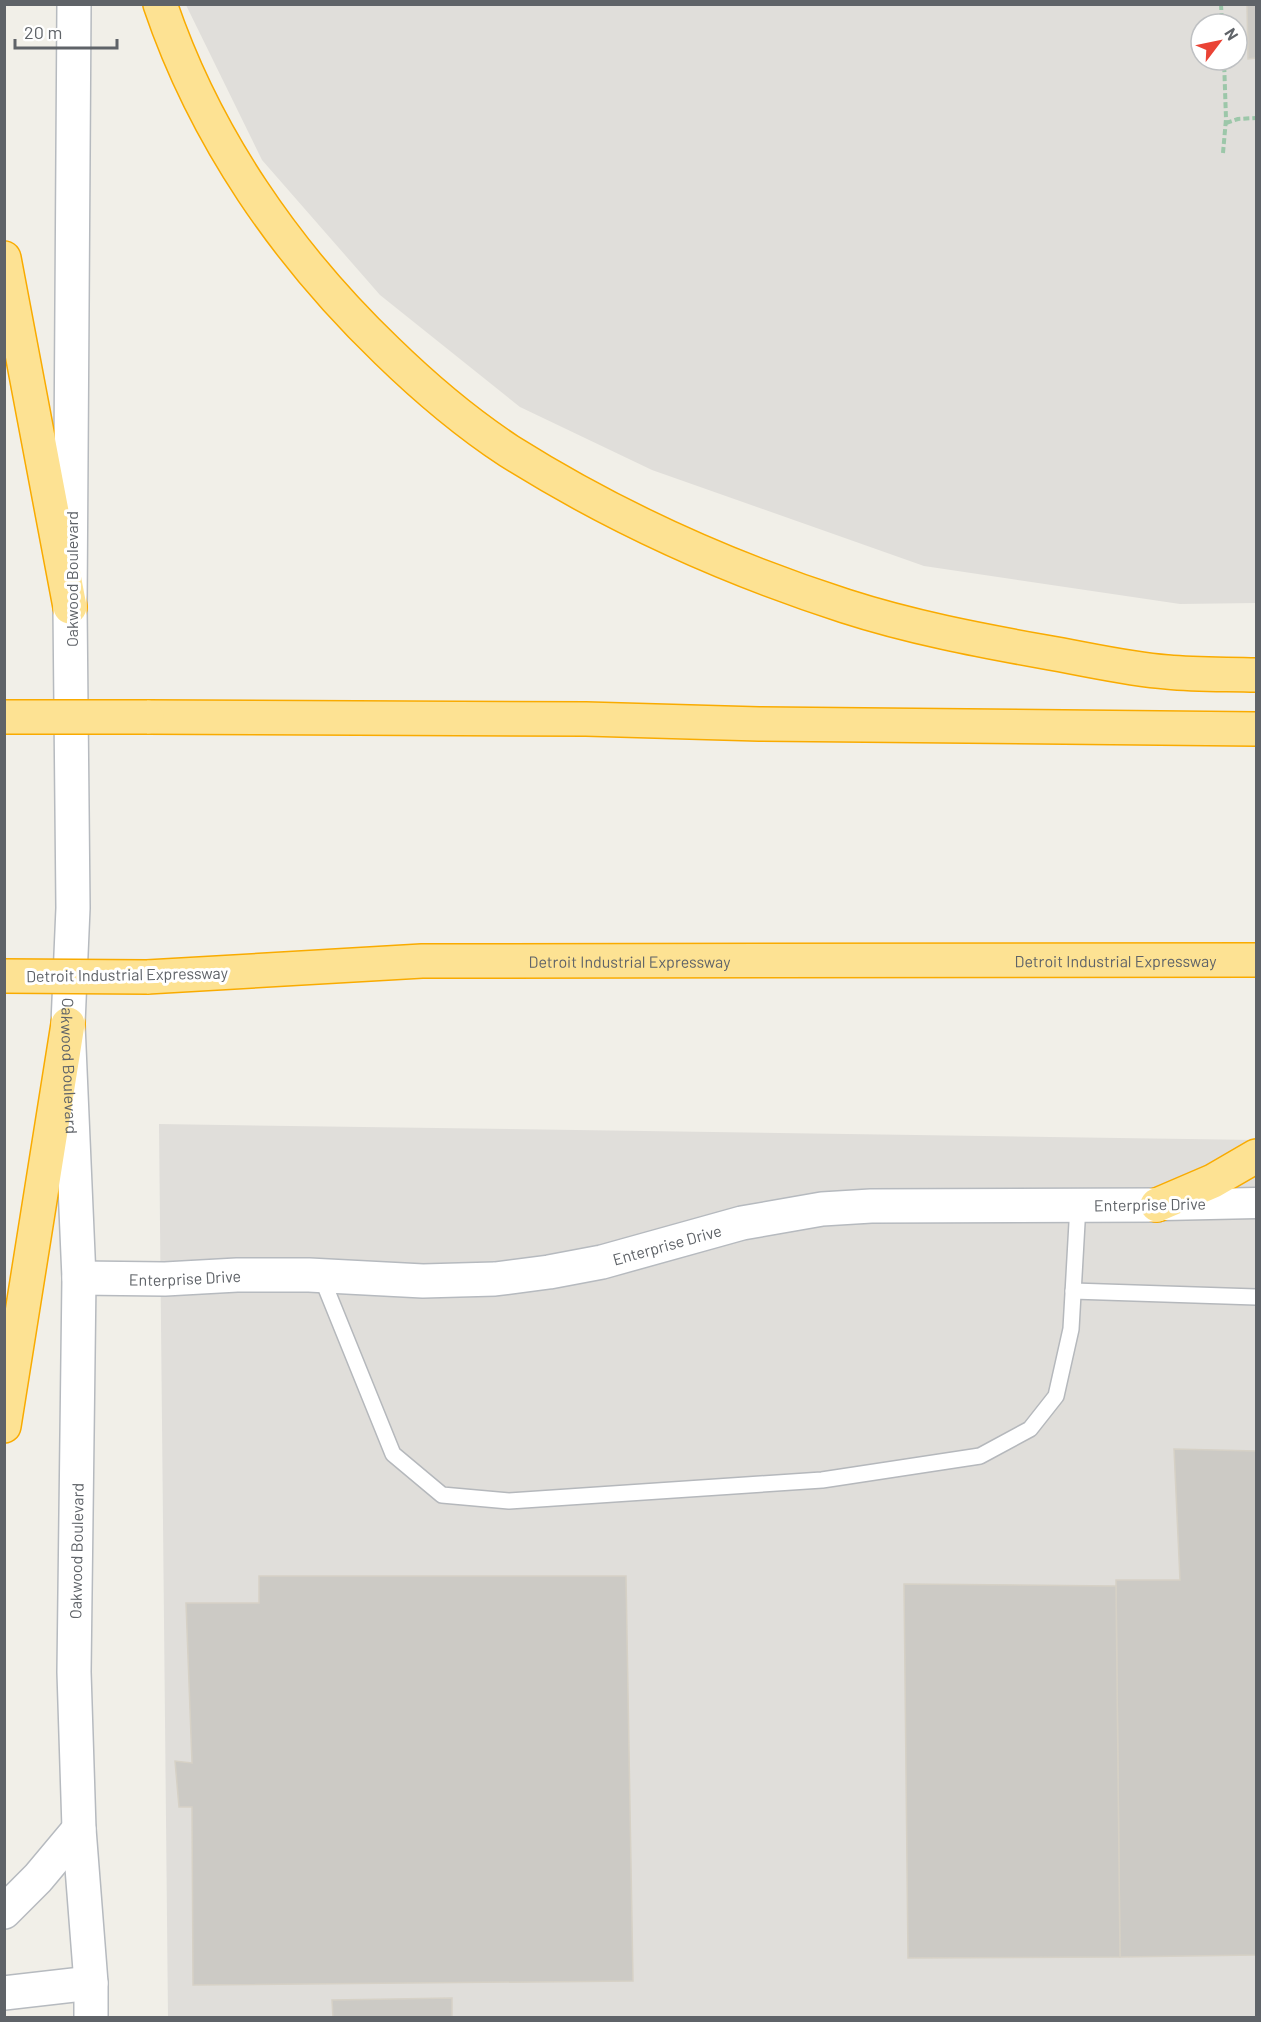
<svg xmlns="http://www.w3.org/2000/svg" width="1261" height="2022" font-family="Barlow,sans-serif">
	<style>
		.industrial { fill: #e0deda; fill-rule: evenodd }
		.building { fill: #cccac5; stroke: #d6d1c6; stroke-width: 1.5 }
		.lines { fill: none; stroke-linecap: round; stroke-linejoin: round }
		.lane-casing { stroke: #b5b8bc; stroke-width: 18 }
		.street-casing { stroke: #b5b8bc; stroke-width: 33 }
		.secondary-casing { stroke: #b6babf; stroke-width: 36 }
		.highway-casing { stroke: #f9ab00; stroke-width: 36 }
		.path { stroke: #9cc7a9; stroke-width: 4; stroke-dasharray: 6 3; stroke-linecap: butt }
		.lane { stroke: #fff; stroke-width: 15 }
		.street { stroke: #fff; stroke-width: 30 }
		.secondary { stroke: #fff; stroke-width: 33 }
		.highway { stroke: #fde293; stroke-width: 33 }
		.highway-bridge-casing { stroke: #f9ab00; stroke-width: 36; stroke-linecap: butt }
		.highway-bridge { stroke: #fde293; stroke-width: 33 }
		.labels { text-anchor: middle; dominant-baseline: central; stroke-width: 6; stroke-linejoin: round; paint-order: stroke }
		.street-label { font-size: 16px; fill: #5f6368; stroke: #fff }
	</style>
	<rect width="100%" height="100%" fill="#f1efe8"/>
	<g class="industrial">
		<path d="M186,5H1256V603L1180,604L924,566L652,470L520,407L380,295L262,160ZM1201,24H1237V60H1201Z"/>
		<path d="M159,1124L1256,1140V2017H168Z"/>
	</g>
	<g class="building">
		<path d="M1247,4H1256V58L1248,59Z"/>
		<path d="M1174,1449L1256,1451V1955L1120,1957L1116,1580H1180Z"/>
		<path d="M259,1576H626L633,1981L193,1985L192,1807H179L175,1761L192,1763L186,1603H259Z"/>
		<path d="M904,1584L1116,1586L1120,1957L908,1958Z"/>
		<path d="M452,1998V2018H333L332,2000Z"/>
	</g>
	<g class="lines">
		<g class="lane-casing">
			<g id="lane">
				<path d="M321,1276L393,1454L442,1495L509,1501L822,1480L980,1456L1030,1429L1056,1396L1071,1329L1078,1205"/>
				<path d="M1073,1291L1256,1297"/>
			</g>
		</g>
		<g class="street-casing">
			<path id="street" d="M1163,1205L1256,1203"/>
		</g>
		<g class="secondary-casing">
			<g id="secondary">
				<path id="s1" d="M74,4L70,607L73,908L68,1024L79,1278L74,1672L79,1829L91,1983V2018"/>
				<path id="s2" d="M79,1278L165,1279L237,1275H309L423,1281L495,1279L549,1272L602,1262L742,1223L822,1209L871,1206L1157,1205"/>
				<path d="M4,1912L38,1878L79,1829"/>
				<path d="M4,1993L91,1983"/>
			</g>
		</g>
		<g class="highway-casing">
			<g id="highway">
				<path d="M160,4C205,137 286,254 387,351C425,388 465,422 509,451C614,517 727,568 845,606C910,627 978,640 1045,652C1086,659 1127,669 1167,672C1197,675 1227,674 1256,675"/>
				<path d="M4,258L70,607"/>
				<path d="M147,717L586,719L759,724L1256,729"/>
				<path id="s3" d="M147,977L422,961L1256,960"/>
				<path d="M1157,1205L1213,1181L1256,1156"/>
				<path d="M4,1426L68,1024"/>
			</g>
		</g>
		<g class="path">
			<path d="M1221,4L1222,24"/>
			<path d="M1226,123L1238,119L1256,118"/>
			<path d="M1223,153L1226,119L1224,60"/>
		</g>
		<use href="#lane" class="lane"/>
		<use href="#street" class="street"/>
		<use href="#secondary" class="secondary"/>
		<use href="#highway" class="highway"/>
		<g class="highway-bridge-casing">
			<g id="highway-bridge">
				<path d="M4,717H147"/>
				<path d="M4,976L147,977"/>
			</g>
		</g>
		<use href="#highway-bridge" class="highway-bridge"/>
	</g>
	<g class="labels">
		<g class="street-label">
			<text transform="translate(71 579) rotate(-90)">Oakwood Boulevard</text>
			<text stroke="none"><textPath href="#s3" startOffset="483">Detroit Industrial Expressway</textPath></text>
			<text stroke="none"><textPath href="#s3" startOffset="969">Detroit Industrial Expressway</textPath></text>
			<text transform="translate(127 974) rotate(-1)">Detroit Industrial Expressway</text>
			<text stroke="none"><textPath href="#s1" startOffset="1062">Oakwood Boulevard</textPath></text>
			<text transform="translate(1150 1204) rotate(-1)">Enterprise Drive</text>
			<text stroke="none"><textPath href="#s2" startOffset="592">Enterprise Drive</textPath></text>
			<text stroke="none"><textPath href="#s2" startOffset="106">Enterprise Drive</textPath></text>
			<text transform="translate(76 1551) rotate(-89)">Oakwood Boulevard</text>
		</g>
	</g>
	<rect width="1261" height="2022" fill="none" stroke="#5f6368" stroke-width="12"/>
	<g transform="translate(1219 42) rotate(58)"><circle r="28" fill="#ffffff" stroke="#bfc1c3" stroke-width="1.5"/>
	<path d="M0-4.5L10 22L0 15L-10 22Z" fill="#ea4335"/>
	<text y="-9" font-size="16" font-weight="bold" text-anchor="middle" fill="#5f6368">N</text>
	</g>
	<path d="M15 39v9h102v-9" fill="none" stroke="#5f6368" stroke-width="3"/>
	<text x="24" y="39" font-size="18" fill="#5f6368" stroke="#ffffff" stroke-width="4.5" paint-order="stroke">20 m</text>
</svg>
